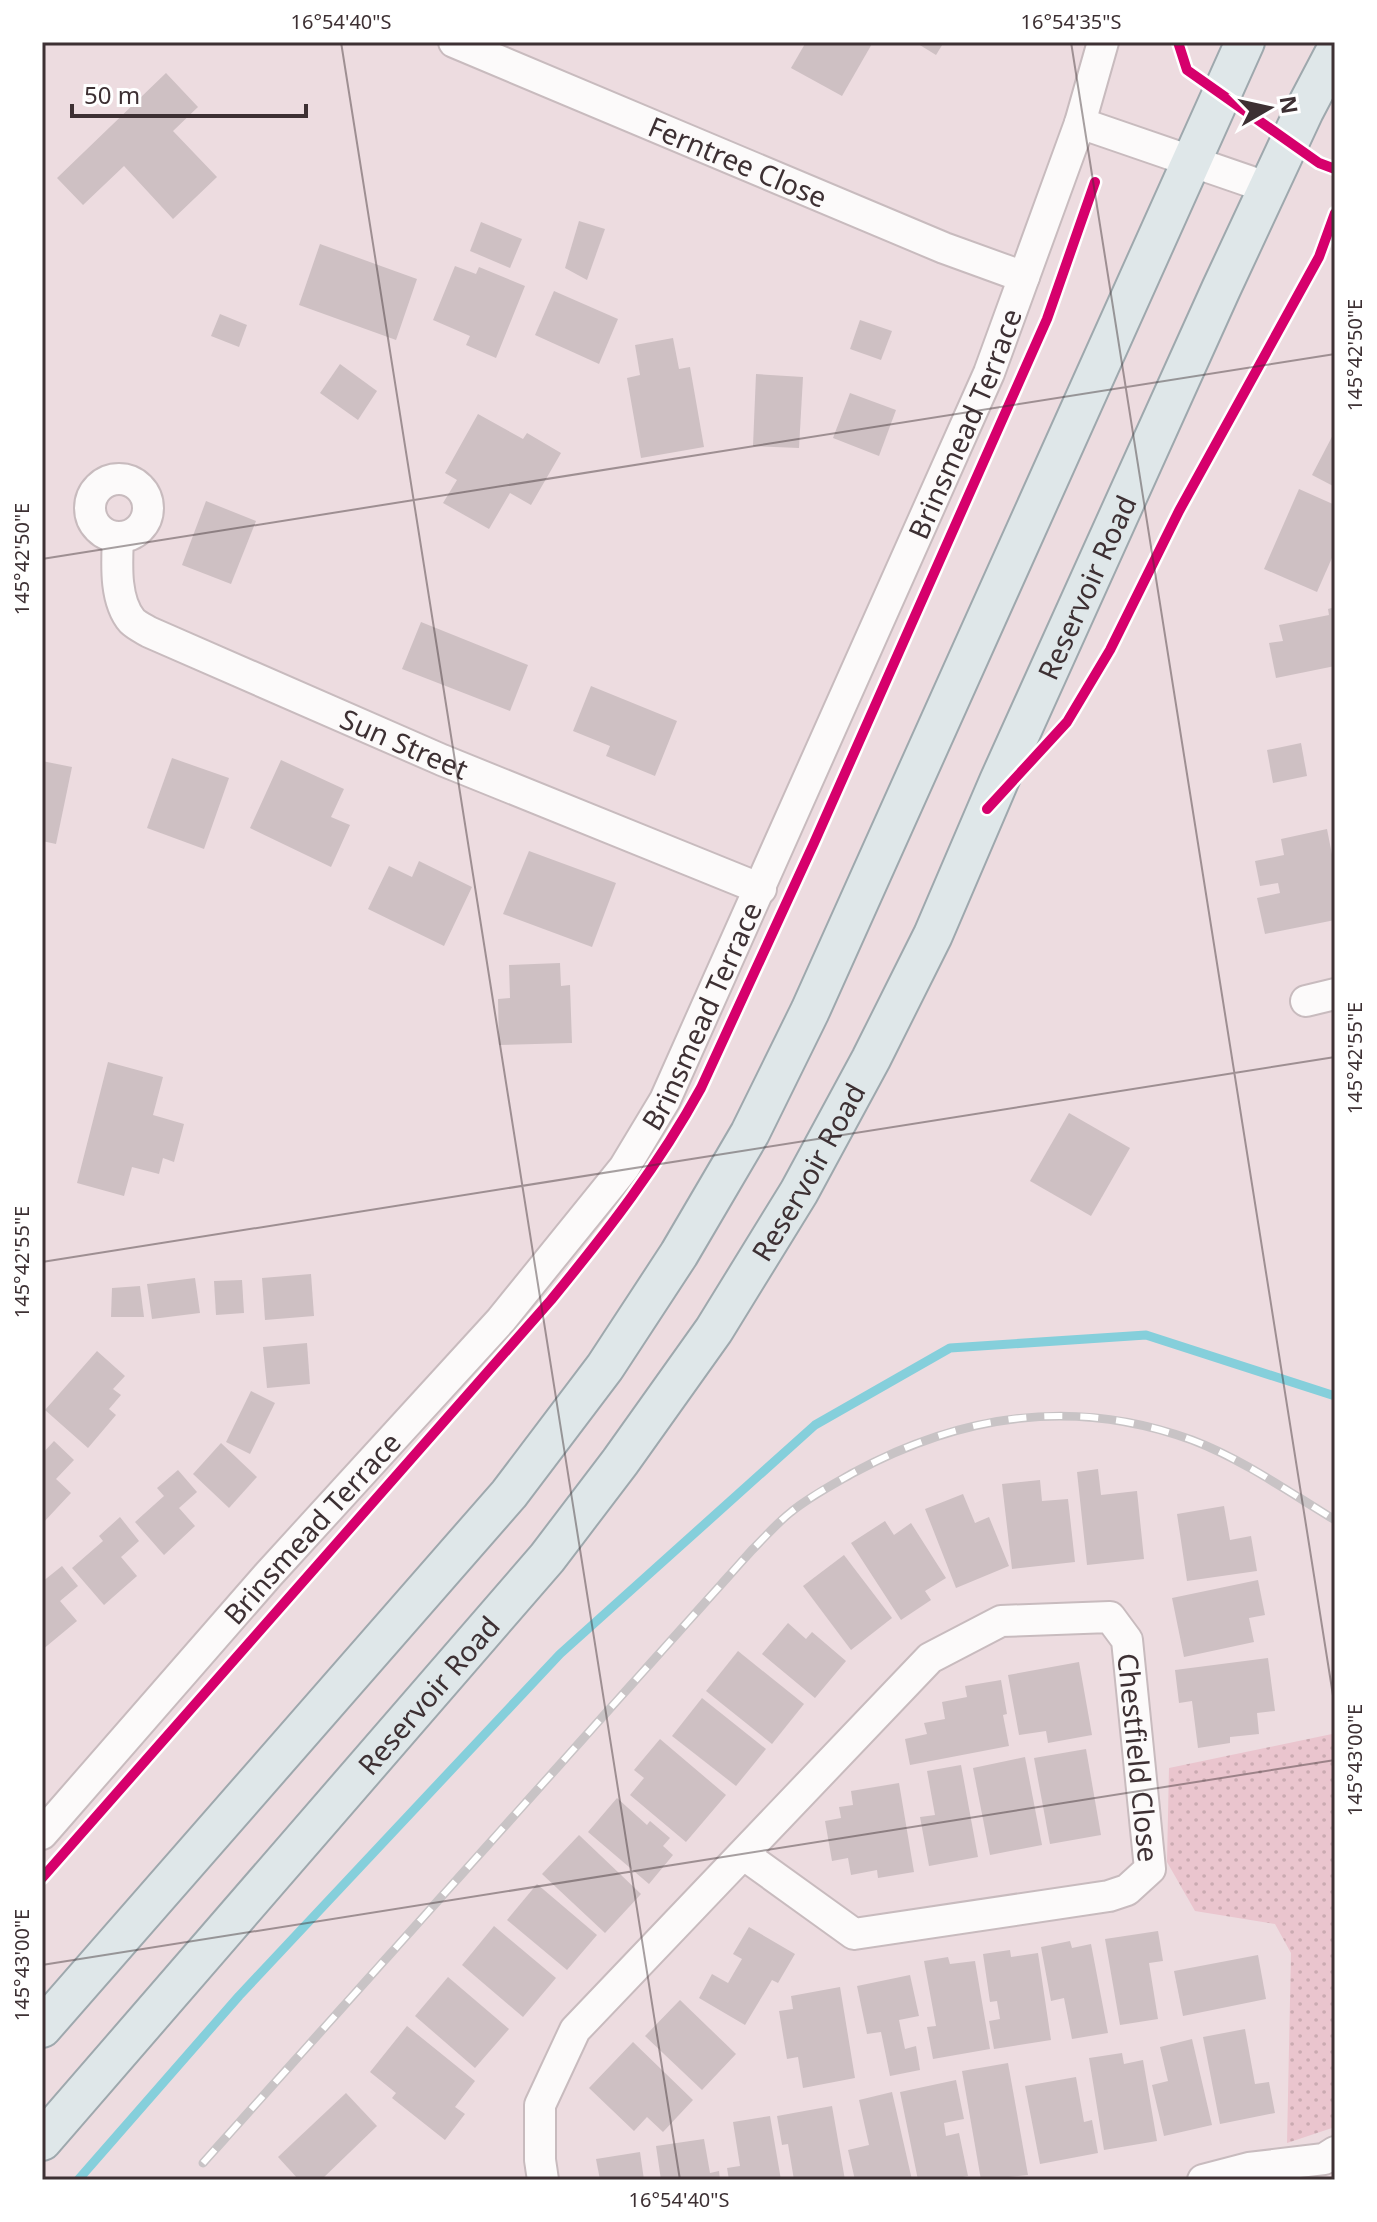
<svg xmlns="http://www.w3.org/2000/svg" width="1377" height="2222" font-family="'Noto Sans',sans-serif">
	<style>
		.park { fill: url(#park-dots) }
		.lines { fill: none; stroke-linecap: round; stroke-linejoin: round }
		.stream { stroke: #85cfdb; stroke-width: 9 }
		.building { fill: #cec0c3 }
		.minor-casing { stroke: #c8bbbe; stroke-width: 34 }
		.major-casing { stroke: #9ea8ad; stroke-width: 42 }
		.minor { stroke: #fcfafa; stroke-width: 30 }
		.major { stroke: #dfe7e9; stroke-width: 38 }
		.rail-casing { stroke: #c8c3c5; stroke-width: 9 }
		.rail { stroke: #fff; stroke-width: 6; stroke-dasharray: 18; stroke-linecap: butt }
		.cycleway-casing { stroke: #fff; stroke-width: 15 }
		.cycleway { stroke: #d6006c; stroke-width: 10 }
		.ticks { fill: none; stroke: #3d3033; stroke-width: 2; stroke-opacity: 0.45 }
		.labels { text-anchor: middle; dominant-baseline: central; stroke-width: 6; stroke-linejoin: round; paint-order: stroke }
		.street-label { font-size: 28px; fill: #3d3033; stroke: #fff }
		.neatline { fill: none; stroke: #3d3033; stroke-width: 3 }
		.ticks-label { font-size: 20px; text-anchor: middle; fill: #3d3033 }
	</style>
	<defs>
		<pattern id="park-dots" width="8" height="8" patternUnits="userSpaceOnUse" patternTransform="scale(2)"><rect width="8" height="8" fill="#eac5ce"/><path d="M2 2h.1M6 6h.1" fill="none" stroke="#caaab1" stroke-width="1.8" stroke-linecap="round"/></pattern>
	</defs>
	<rect width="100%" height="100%" fill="#eddce0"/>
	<path class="park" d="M1332,1734L1335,1738V2127L1287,2143L1291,1953L1275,1924L1195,1911L1167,1862L1169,1768Z"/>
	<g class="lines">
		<path class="stream" d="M78,2180L239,1996L560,1654L815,1425L950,1348L1146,1335L1335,1396"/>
	</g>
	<g class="building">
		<path d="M806,42H873L842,96L791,68Z"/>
		<path d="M915,42H944L936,55Z"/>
		<path d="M166,73L198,107L173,131L217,177L173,219L124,166L83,205L57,178Z"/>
		<path d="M579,221L605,229L587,280L565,268Z"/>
		<path d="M481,222L522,239L510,268L470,251Z"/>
		<path d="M320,244L417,279L396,340L299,305Z"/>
		<path d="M455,266L476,274L479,267L525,286L496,358L466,345L470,336L433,320Z"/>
		<path d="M554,291L618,319L599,364L535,335Z"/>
		<path d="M220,314L247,325L239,347L211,336Z"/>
		<path d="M860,320L892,331L881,360L850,349Z"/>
		<path d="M673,338L679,369L690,367L704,447L641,458L627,378L640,375L635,345Z"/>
		<path d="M340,364L377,391L358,420L320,393Z"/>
		<path d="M756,374L803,377L799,448L753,446Z"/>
		<path d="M850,393L896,410L879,456L833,438Z"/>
		<path d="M478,414L523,439L527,433L561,453L531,505L510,493L489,529L443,503L457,480L445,473Z"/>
		<path d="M1335,431V487L1312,475Z"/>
		<path d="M1299,489L1335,505V551L1317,592L1264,569Z"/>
		<path d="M206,501L256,521L231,584L182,565Z"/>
		<path d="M1335,607V666L1276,678L1269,643L1283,641L1279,625L1329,615L1328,609Z"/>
		<path d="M421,622L528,665L510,711L402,669Z"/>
		<path d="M591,686L677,721L655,776L606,756L610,746L573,731Z"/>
		<path d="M1301,743L1307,776L1273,783L1267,750Z"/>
		<path d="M172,758L229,778L204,849L147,828Z"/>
		<path d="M281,760L344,789L331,817L350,825L331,867L250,828Z"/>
		<path d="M42,761L72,767L56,844L42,841Z"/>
		<path d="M1327,829L1335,870V920L1265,934L1257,898L1280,893L1278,883L1260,886L1255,861L1284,855L1281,839Z"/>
		<path d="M529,851L616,883L592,947L503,914Z"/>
		<path d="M419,861L472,887L444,946L368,909L389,866L412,877Z"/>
		<path d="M560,963L561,986L570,985L572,1043L499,1045L498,999L510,998L509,965Z"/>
		<path d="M108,1062L163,1077L153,1115L184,1124L174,1162L163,1158L159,1174L132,1167L124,1196L77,1183Z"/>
		<path d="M1069,1113L1130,1148L1091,1216L1030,1181Z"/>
		<path d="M311,1274L314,1316L265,1320L262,1278Z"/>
		<path d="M195,1278L200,1313L152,1319L147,1284Z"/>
		<path d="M242,1280L244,1313L216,1315L214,1281Z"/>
		<path d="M140,1286L144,1317H111L112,1288Z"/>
		<path d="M307,1343L310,1384L267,1388L263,1347Z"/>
		<path d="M97,1351L125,1376L113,1389L121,1395L109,1409L116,1415L88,1448L45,1410Z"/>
		<path d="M251,1391L275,1403L250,1454L226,1442Z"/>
		<path d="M54,1441L74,1460L56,1479L71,1493L42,1524V1454Z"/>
		<path d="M221,1443L257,1477L229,1508L193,1474Z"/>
		<path d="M1098,1469L1101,1495L1137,1491L1144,1559L1087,1565L1077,1472Z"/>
		<path d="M178,1470L197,1492L179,1508L195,1526L164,1555L135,1522L164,1496L157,1488Z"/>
		<path d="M1040,1480L1042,1501L1068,1499L1075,1562L1012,1569L1002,1484Z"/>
		<path d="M963,1494L975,1523L989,1517L1009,1566L956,1588L925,1509Z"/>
		<path d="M1224,1506L1230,1540L1251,1536L1257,1571L1187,1581L1177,1514Z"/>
		<path d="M120,1517L139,1541L121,1557L137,1576L104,1605L72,1568L103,1541L99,1536Z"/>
		<path d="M885,1521L894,1535L911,1523L946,1578L925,1591L931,1600L901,1620L851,1543Z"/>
		<path d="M844,1555L892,1618L851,1650L803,1586Z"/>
		<path d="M62,1566L78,1586L60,1601L77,1621L42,1650V1592L45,1590L42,1582Z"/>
		<path d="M1258,1580L1265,1615L1249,1618L1254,1642L1184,1657L1172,1598Z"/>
		<path d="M788,1623L806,1639L812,1632L846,1661L815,1698L762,1654Z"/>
		<path d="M738,1651L804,1704L772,1744L706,1691Z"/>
		<path d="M1268,1658L1275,1711L1257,1713L1259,1734L1230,1737V1743L1198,1748L1192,1701L1179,1703L1175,1670Z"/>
		<path d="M1079,1662L1092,1735L1048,1743L1046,1731L1019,1735L1008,1675Z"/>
		<path d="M1001,1680L1007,1714L1003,1715L1009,1746L910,1765L905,1739L927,1734L924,1723L945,1719L942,1702L967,1697L965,1686Z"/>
		<path d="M702,1698L766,1749L736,1786L672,1736Z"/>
		<path d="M660,1739L726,1795L686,1842L630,1795L644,1778L634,1770Z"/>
		<path d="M1086,1749L1101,1835L1050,1844L1034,1758Z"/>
		<path d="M1025,1757L1042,1845L990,1855L973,1768Z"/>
		<path d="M961,1765L978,1857L929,1866L920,1817L935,1815L927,1771Z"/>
		<path d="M899,1783L914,1872L878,1878L877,1870L851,1875L848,1858L832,1861L825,1821L841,1818L839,1807L853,1805L851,1791Z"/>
		<path d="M617,1798L647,1825L650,1821L670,1838L663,1846L673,1855L649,1884L588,1832Z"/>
		<path d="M579,1835L641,1894L605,1933L542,1874Z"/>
		<path d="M537,1884L597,1935L567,1970L507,1920Z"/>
		<path d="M494,1926L556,1978L523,2017L462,1965Z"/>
		<path d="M749,1927L795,1954L778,1983L772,1980L745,2025L699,1998L712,1974L728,1983L742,1959L733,1954Z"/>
		<path d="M1158,1931L1163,1961L1149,1963L1158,2019L1120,2025L1105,1939Z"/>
		<path d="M1070,1941L1072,1948L1091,1944L1108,2033L1072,2039L1064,1998L1051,2001L1041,1947Z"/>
		<path d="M1010,1950L1011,1957L1038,1953L1051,2040L994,2049L989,2021L1000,2019L997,2001L990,2002L983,1954Z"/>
		<path d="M1258,1955L1266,1999L1183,2016L1174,1971Z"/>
		<path d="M948,1957L950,1964L975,1961L990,2049L933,2059L927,2027L936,2026L924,1961Z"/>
		<path d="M910,1975L919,2016L899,2020L905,2049L916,2046L920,2070L890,2076L881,2032L867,2034L857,1986Z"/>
		<path d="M448,1977L509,2029L475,2068L415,2016Z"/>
		<path d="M840,1987L855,2078L803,2088L798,2057L787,2059L779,2011L793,2009L791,1996Z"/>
		<path d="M680,2000L736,2054L702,2090L645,2036Z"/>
		<path d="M407,2026L475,2081L455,2107L465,2114L445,2140L392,2098L396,2093L370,2072Z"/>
		<path d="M1245,2029L1255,2084L1269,2082L1275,2113L1220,2124L1203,2037Z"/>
		<path d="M1192,2039L1212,2125L1164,2136L1152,2085L1168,2081L1160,2047Z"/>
		<path d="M633,2042L693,2100L663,2132L647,2117L634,2131L589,2088Z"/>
		<path d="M1122,2053L1124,2064L1143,2060L1157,2141L1104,2150L1089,2058Z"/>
		<path d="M1008,2063L1028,2175L981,2180L962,2071Z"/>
		<path d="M1076,2077L1084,2122L1092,2120L1098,2153L1040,2164L1025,2086Z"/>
		<path d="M956,2080L964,2119L944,2123L946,2136L959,2133L968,2176L947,2180H918L900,2092Z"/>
		<path d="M892,2092L912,2180H855L848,2150L869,2145L859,2100Z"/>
		<path d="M346,2093L377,2126L321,2180H299L278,2157Z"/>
		<path d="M832,2106L845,2180H794L788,2144L782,2145L777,2116Z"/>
		<path d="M770,2116L781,2180H729L727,2168L740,2166L733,2122Z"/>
		<path d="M704,2139L710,2173L719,2171L720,2180H661L656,2146Z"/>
		<path d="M640,2152L644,2180H600L596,2159Z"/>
	</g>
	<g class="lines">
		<g class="minor-casing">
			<g id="minor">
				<path id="s1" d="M454,42L944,248L1024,277"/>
				<path d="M1080,123L1269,188"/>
				<circle cx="119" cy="508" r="29"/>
				<path id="s2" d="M118,537C117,562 114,600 132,621C136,625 144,629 149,632L442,760L761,889"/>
				<path d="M1306,1001L1335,994"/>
				<path id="s3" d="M42,1834L268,1575L501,1320L624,1168L665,1100L989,373L1080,123L1103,42"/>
				<path id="s4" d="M543,2180L540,2160V2105L575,2030L930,1658L1001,1621L1110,1617L1127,1640L1150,1869L1127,1890L1109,1896L854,1934L743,1854"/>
				<path d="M1203,2180L1249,2168L1324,2159L1335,2152"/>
			</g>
		</g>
		<g class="major-casing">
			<g id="major">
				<path d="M42,2028L509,1494L605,1367L679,1254L750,1133L810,1011L1245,42"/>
				<path id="s5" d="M42,2141L547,1558L620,1462L714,1330L799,1192L871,1059L933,935L999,781L1221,289L1304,111L1335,52"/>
			</g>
		</g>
		<use href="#minor" class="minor"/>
		<use href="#major" class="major"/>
		<g class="rail-casing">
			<path id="rail" d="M203,2163L752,1550C765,1537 777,1523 791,1512C809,1497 832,1485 853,1473C962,1414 1074,1397 1192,1440C1242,1459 1289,1492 1335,1520"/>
		</g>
		<use href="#rail" class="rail"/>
		<g class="cycleway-casing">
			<g id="cycleway">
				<path d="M1178,42L1187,70L1319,163L1335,169"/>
				<path d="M987,809L1067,722L1110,650L1179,511L1319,257L1335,213"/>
				<path d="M42,1878L551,1300C606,1233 659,1165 701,1088L814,843L1047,319L1095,182"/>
			</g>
		</g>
		<use href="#cycleway" class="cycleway"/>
	</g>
	<path class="ticks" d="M341,42L680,2180M1071,42L1335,1708M42,559L1335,354M42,1262L1335,1057M42,1965L1335,1760"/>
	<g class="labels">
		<g class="street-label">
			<text stroke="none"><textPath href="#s1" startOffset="308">Ferntree Close</textPath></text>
			<text stroke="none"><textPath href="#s3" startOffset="1704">Brinsmead Terrace</textPath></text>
			<text stroke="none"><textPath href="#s5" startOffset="1886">Reservoir Road</textPath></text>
			<text stroke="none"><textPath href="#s2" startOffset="386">Sun Street</textPath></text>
			<text stroke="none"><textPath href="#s3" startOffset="1056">Brinsmead Terrace</textPath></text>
			<text stroke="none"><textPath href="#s5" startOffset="1238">Reservoir Road</textPath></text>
			<text stroke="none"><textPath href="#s3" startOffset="408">Brinsmead Terrace</textPath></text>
			<text stroke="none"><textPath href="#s5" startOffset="590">Reservoir Road</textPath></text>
			<text stroke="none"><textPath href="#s4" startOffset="1008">Chestfield Close</textPath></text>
		</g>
	</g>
	<rect width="1377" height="2222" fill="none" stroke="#ffffff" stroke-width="88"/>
	<g transform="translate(1269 108) rotate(81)" stroke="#ffffff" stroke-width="6" paint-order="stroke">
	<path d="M0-6L14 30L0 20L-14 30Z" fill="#3d3033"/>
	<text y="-12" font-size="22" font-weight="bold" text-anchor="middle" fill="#3d3033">N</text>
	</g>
	<path d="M72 104v12h234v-12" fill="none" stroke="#3d3033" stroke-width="4"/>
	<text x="84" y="104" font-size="24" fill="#3d3033" stroke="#ffffff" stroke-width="6" paint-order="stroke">50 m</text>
	<rect x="44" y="44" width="1289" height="2134" class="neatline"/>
	<g class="ticks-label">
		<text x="341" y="29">16°54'40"S</text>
		<text x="1071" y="29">16°54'35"S</text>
		<text transform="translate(1355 355) rotate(-90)" y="7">145°42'50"E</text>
		<text transform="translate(22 559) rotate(-90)" y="7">145°42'50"E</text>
		<text transform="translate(1355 1058) rotate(-90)" y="7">145°42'55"E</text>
		<text transform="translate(22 1262) rotate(-90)" y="7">145°42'55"E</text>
		<text transform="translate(1355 1760) rotate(-90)" y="7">145°43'00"E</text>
		<text transform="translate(22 1965) rotate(-90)" y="7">145°43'00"E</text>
		<text x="679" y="2207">16°54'40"S</text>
	</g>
</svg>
